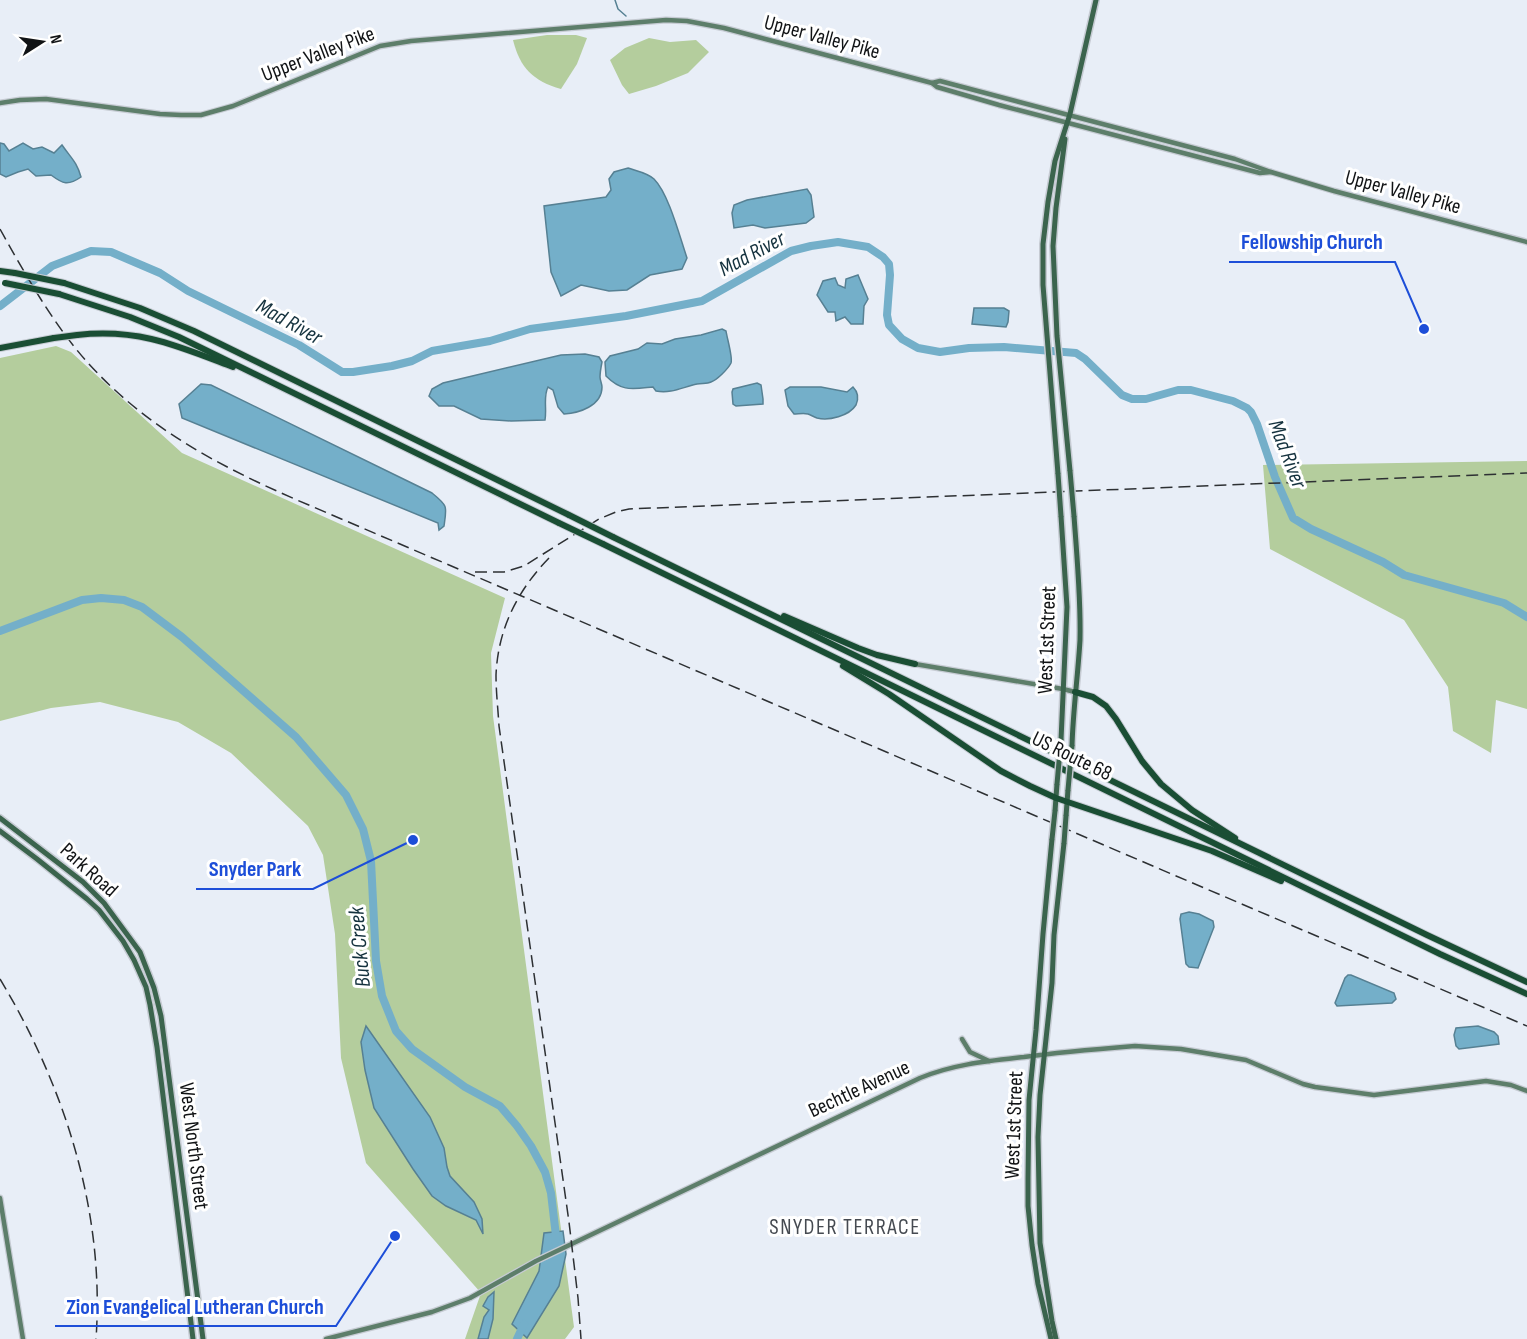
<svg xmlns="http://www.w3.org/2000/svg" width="1527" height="1339" font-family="'Sofia Sans Condensed',sans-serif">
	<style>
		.green { fill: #b4cd9d }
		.water { fill: #74afc9; stroke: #568093; stroke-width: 1.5 }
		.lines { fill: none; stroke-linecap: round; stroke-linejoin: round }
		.stream { stroke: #568093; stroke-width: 1.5 }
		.river { stroke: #74afc9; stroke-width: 8 }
		.secondary-casing { stroke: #c6cbd3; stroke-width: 7 }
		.primary-casing { stroke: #c6cbd3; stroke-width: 8 }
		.highway-casing { stroke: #c6cbd3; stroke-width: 8 }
		.secondary { stroke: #5d7e6a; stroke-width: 4.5 }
		.primary { stroke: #3b644d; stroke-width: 5 }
		.highway { stroke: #1a4e34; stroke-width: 6 }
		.rail { stroke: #2d3033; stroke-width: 1.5; stroke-dasharray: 12 6; stroke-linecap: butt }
		.primary-bridge-casing { stroke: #c6cbd3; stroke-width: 8; stroke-linecap: butt }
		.highway-bridge-casing { stroke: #c6cbd3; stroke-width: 8; stroke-linecap: butt }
		.primary-bridge { stroke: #3b644d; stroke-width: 5 }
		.highway-bridge { stroke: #1a4e34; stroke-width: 6 }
		.labels { text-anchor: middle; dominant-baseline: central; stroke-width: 6; stroke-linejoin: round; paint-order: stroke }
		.street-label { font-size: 21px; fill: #111315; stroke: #fff }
		.water-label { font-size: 22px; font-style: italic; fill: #15323e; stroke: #fff }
		.neighbourhood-label { font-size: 22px; letter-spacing: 1.5px; fill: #454a51; stroke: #fff }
		.leader { fill: none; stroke: #1d4ed8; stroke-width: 2 }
		.callout-dot { fill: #1d4ed8; stroke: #fff; stroke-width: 2 }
		.callout-label { font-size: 22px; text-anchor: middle; font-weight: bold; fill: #1d4ed8; stroke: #fff; stroke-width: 6; stroke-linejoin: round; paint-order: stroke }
	</style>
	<rect width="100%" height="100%" fill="#e8eef7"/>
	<g class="green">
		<path d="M547,35H576L587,38L577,64L561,89C533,81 520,68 513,40Z"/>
		<path d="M649,38L670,42L696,40L709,52L688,73L656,86L629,94L622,85L610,60L625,48Z"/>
		<path d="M56,346L71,352L182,453L505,598L491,653L493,716L574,1327L565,1339H465L481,1293L366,1163L341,1058L335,934L323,855L308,826L231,753L178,722L100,702L51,708L0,721V358Z"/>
		<path d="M1527,461V709L1496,700L1491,753L1453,731L1448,687L1404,620L1270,549L1263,465Z"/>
	</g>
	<g class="water">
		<path d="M0,143L4,144L9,151L23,143L33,149L42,147L54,153L62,145C71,158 77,162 81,177C68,186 63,184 51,175L36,176L28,169L18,172L6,177L0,174Z"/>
		<path d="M628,168C637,171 648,173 654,179C669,194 680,238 687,258L682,269L650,275L627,290L609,291L581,285L561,296L551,272L544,206L606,197L611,190L609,179L614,172Z"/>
		<path d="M807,189L811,195L814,217L806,223L765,228L753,225L734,228L732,213L734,205L747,200Z"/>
		<path d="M858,275L868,299L864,306L863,324H851L845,317L836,321L835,312H828L817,295L823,281L835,278L838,285L845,288L846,279Z"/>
		<path d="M974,308H1004L1009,311L1008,322L1006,327L972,324Z"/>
		<path d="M722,329L726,331C727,338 733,358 731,363C728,369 717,380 711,382C707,384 702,383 697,384C683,387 671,394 656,391L653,387C632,389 622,392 606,376L605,362L610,356L638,349L647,343L662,344L675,339L701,335Z"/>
		<path d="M585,354L599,357L602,362C601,367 600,372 600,377C600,380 602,384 602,387C602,406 579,413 564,414L558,407L553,390L548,387C543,397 547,408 545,420L511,421L481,419L454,406H439L429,396L432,389L443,383L561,355Z"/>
		<path d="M757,383L761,385L763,399V404L736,406L733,404L732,392L733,389Z"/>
		<path d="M201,384L211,385L432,493C448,506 447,506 444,526L439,530L438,523L182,418L179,404Z"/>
		<path d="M790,387H821L847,392L853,387C858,392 859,398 856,405C849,416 829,421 817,418C814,417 811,415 808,414C804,413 798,414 794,414L788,406L785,390Z"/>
		<path d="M1189,912L1199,914L1213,921L1214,927L1198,968L1189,967L1186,964L1180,919L1181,914Z"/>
		<path d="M1348,975H1351L1394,993L1396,999L1392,1003L1337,1006L1335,1003L1345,978Z"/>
		<path d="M366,1026L430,1117L444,1148L447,1167L450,1176L474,1202L482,1219L483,1234L476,1220L446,1206L432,1196L413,1169L374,1108L365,1070L361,1042Z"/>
		<path d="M1478,1026L1494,1032L1498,1036L1499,1044L1459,1049L1456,1046L1454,1035L1456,1028Z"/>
		<path d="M563,1231L566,1254L559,1286L527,1338L512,1324L539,1271L544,1233Z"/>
		<path d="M494,1292L493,1319L488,1339H478L484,1317L489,1310L483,1306L488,1297Z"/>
	</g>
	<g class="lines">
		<path class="stream" d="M615,0L618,9L626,16"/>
		<g class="river">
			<path d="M0,306L52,266L91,251L111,252L160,273L188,291L299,345L342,372H353L392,366L412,361L432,351L490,341L530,329L626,316L702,301L791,251L811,246L838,242L868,247L883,257L889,264L890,275L887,315L889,325L902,339L918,348L940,352L969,348L1004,347L1076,353L1085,359L1122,395L1132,399H1146L1178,390H1191L1233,401L1247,408L1251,412L1257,424L1275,477L1293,518L1311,529L1383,562L1404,575L1504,603L1527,617"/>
			<path d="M0,631L82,600L101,598L124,600L142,607L182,637L296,737L346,795L363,829L371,861L376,961L382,996L396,1031L412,1049L465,1087L500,1106L517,1126L531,1146L545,1172L551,1193L556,1236L555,1241"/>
			<path d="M517,1339L524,1324"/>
		</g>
		<g class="secondary-casing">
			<g id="secondary">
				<path d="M932,83L940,81L1235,159L1271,172L1334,191L1527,242"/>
				<path d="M0,103L20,100L46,99L160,114L181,115H201L233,106L380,46L411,41L666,20L687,21L724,28L932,83L937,87L999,105L1260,173L1271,172"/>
				<path d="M915,664L1063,689L1075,692"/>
				<path d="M962,1039L970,1052L989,1061"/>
				<path d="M0,1198L23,1339"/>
				<path d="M326,1339L432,1312L470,1298L536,1261L920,1078C954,1064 988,1061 1024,1057C1061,1052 1098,1049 1135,1046L1181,1049L1246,1060L1303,1084L1315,1087L1374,1095L1486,1081L1511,1085L1527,1091"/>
			</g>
		</g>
		<g class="primary-casing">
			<g id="primary">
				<path d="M1065,139L1056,208L1053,246L1057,336L1070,471"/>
				<path d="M1058,474L1043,285V244L1048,202L1055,161L1070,114L1096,0"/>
				<path d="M1061,740L1067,607L1061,516"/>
				<path d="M1072,746C1073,710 1078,675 1080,640C1081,599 1077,558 1074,516"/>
				<path d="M1055,811L1057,784"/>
				<path d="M1066,816L1068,790"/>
				<path d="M0,818L83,882L104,903L140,952L154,988L161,1016L203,1339"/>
				<path d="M0,831L37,859L87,899L99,910L123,941L134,960L146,987L150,1005L157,1047L193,1339"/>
				<path d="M1051,1339L1038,1284L1032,1245L1028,1206V1178L1029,1100L1036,1030L1043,934L1052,839"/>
				<path d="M1056,1339L1052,1321L1040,1243L1038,1137L1040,1095L1052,983L1054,935L1064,843"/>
			</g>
		</g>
		<g class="highway-casing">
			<g id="highway">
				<path d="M0,271L15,273"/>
				<path d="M64,283L140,308L194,331L569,515"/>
				<path d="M59,294L130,317L179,337L559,523"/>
				<path d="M77,335C139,328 178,346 233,367"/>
				<path d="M0,348L54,338"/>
				<path d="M613,537L1427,935L1527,982"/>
				<path d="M603,544L1440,954L1527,994"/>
				<path d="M784,616L858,648L877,655L915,664"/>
				<path d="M843,666L889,694L1001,771L1030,786L1056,798L1212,851L1281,881"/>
				<path d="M1075,692L1093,697L1106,706L1116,719L1142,761L1161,784L1192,810L1235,838"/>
			</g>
		</g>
		<use href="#secondary" class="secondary"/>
		<use href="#primary" class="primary"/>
		<use href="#highway" class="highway"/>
		<g class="rail">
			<path d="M0,229C25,274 53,324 88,363C147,428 217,465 297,500L1527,1026"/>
			<path d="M549,558C518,590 498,628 496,675C496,692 498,709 499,726L569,1222L578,1298L581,1339"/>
			<path d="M475,572H504L524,566L599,519L616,512L629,509L1527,473"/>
			<path d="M0,979C65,1087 105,1212 96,1339"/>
		</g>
		<g class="primary-bridge-casing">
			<g id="primary-bridge">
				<path d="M1070,471L1074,516"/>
				<path d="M1058,474L1061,516"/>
				<path d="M1057,784L1061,740"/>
				<path d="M1068,790L1072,746"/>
				<path d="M1052,839L1055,811"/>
				<path d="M1064,843L1066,816"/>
			</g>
		</g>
		<g class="highway-bridge-casing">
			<g id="highway-bridge">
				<path d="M15,273L64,283"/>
				<path d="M5,283L59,294"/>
				<path d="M54,338L77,335"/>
				<path d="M569,515L613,537"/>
				<path d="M559,523L603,544"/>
			</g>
		</g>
		<use href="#primary-bridge" class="primary-bridge"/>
		<use href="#highway-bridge" class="highway-bridge"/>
	</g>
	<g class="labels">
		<g class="street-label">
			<text transform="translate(822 37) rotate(15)">Upper Valley Pike</text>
			<text transform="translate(318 54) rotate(-21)">Upper Valley Pike</text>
			<text transform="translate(1403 192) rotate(15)">Upper Valley Pike</text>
			<text transform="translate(1047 640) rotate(-88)">West 1st Street</text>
			<text transform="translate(1072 756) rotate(26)">US Route 68</text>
			<text transform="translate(89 870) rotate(42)">Park Road</text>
			<text transform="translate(859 1089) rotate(-25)">Bechtle Avenue</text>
			<text transform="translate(1014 1125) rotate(-88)">West 1st Street</text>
			<text transform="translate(194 1146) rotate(83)">West North Street</text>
		</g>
		<g class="water-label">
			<text transform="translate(752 254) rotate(-28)">Mad River</text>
			<text transform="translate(289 322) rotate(29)">Mad River</text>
			<text transform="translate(1287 454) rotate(69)">Mad River</text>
			<text transform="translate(360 947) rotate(-95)">Buck Creek</text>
		</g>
		<g class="neighbourhood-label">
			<text x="845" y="1227">SNYDER TERRACE</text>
		</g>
	</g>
	<path class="leader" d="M1424 329L1395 262H1229M413 840L313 889H196M395 1236L336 1326H55"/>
	<g class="callout-dot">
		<circle cx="1424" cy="329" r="6"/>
		<circle cx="413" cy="840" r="6"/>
		<circle cx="395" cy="1236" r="6"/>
	</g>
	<g class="callout-label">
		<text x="1312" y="249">Fellowship Church</text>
		<text x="255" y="876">Snyder Park</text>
		<text x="195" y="1314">Zion Evangelical Lutheran Church</text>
	</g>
	<g transform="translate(42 42) rotate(78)" stroke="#ffffff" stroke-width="4.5" paint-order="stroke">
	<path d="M0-4.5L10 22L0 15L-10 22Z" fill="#111315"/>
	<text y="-9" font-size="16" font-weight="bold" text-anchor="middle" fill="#111315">N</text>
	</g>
</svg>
